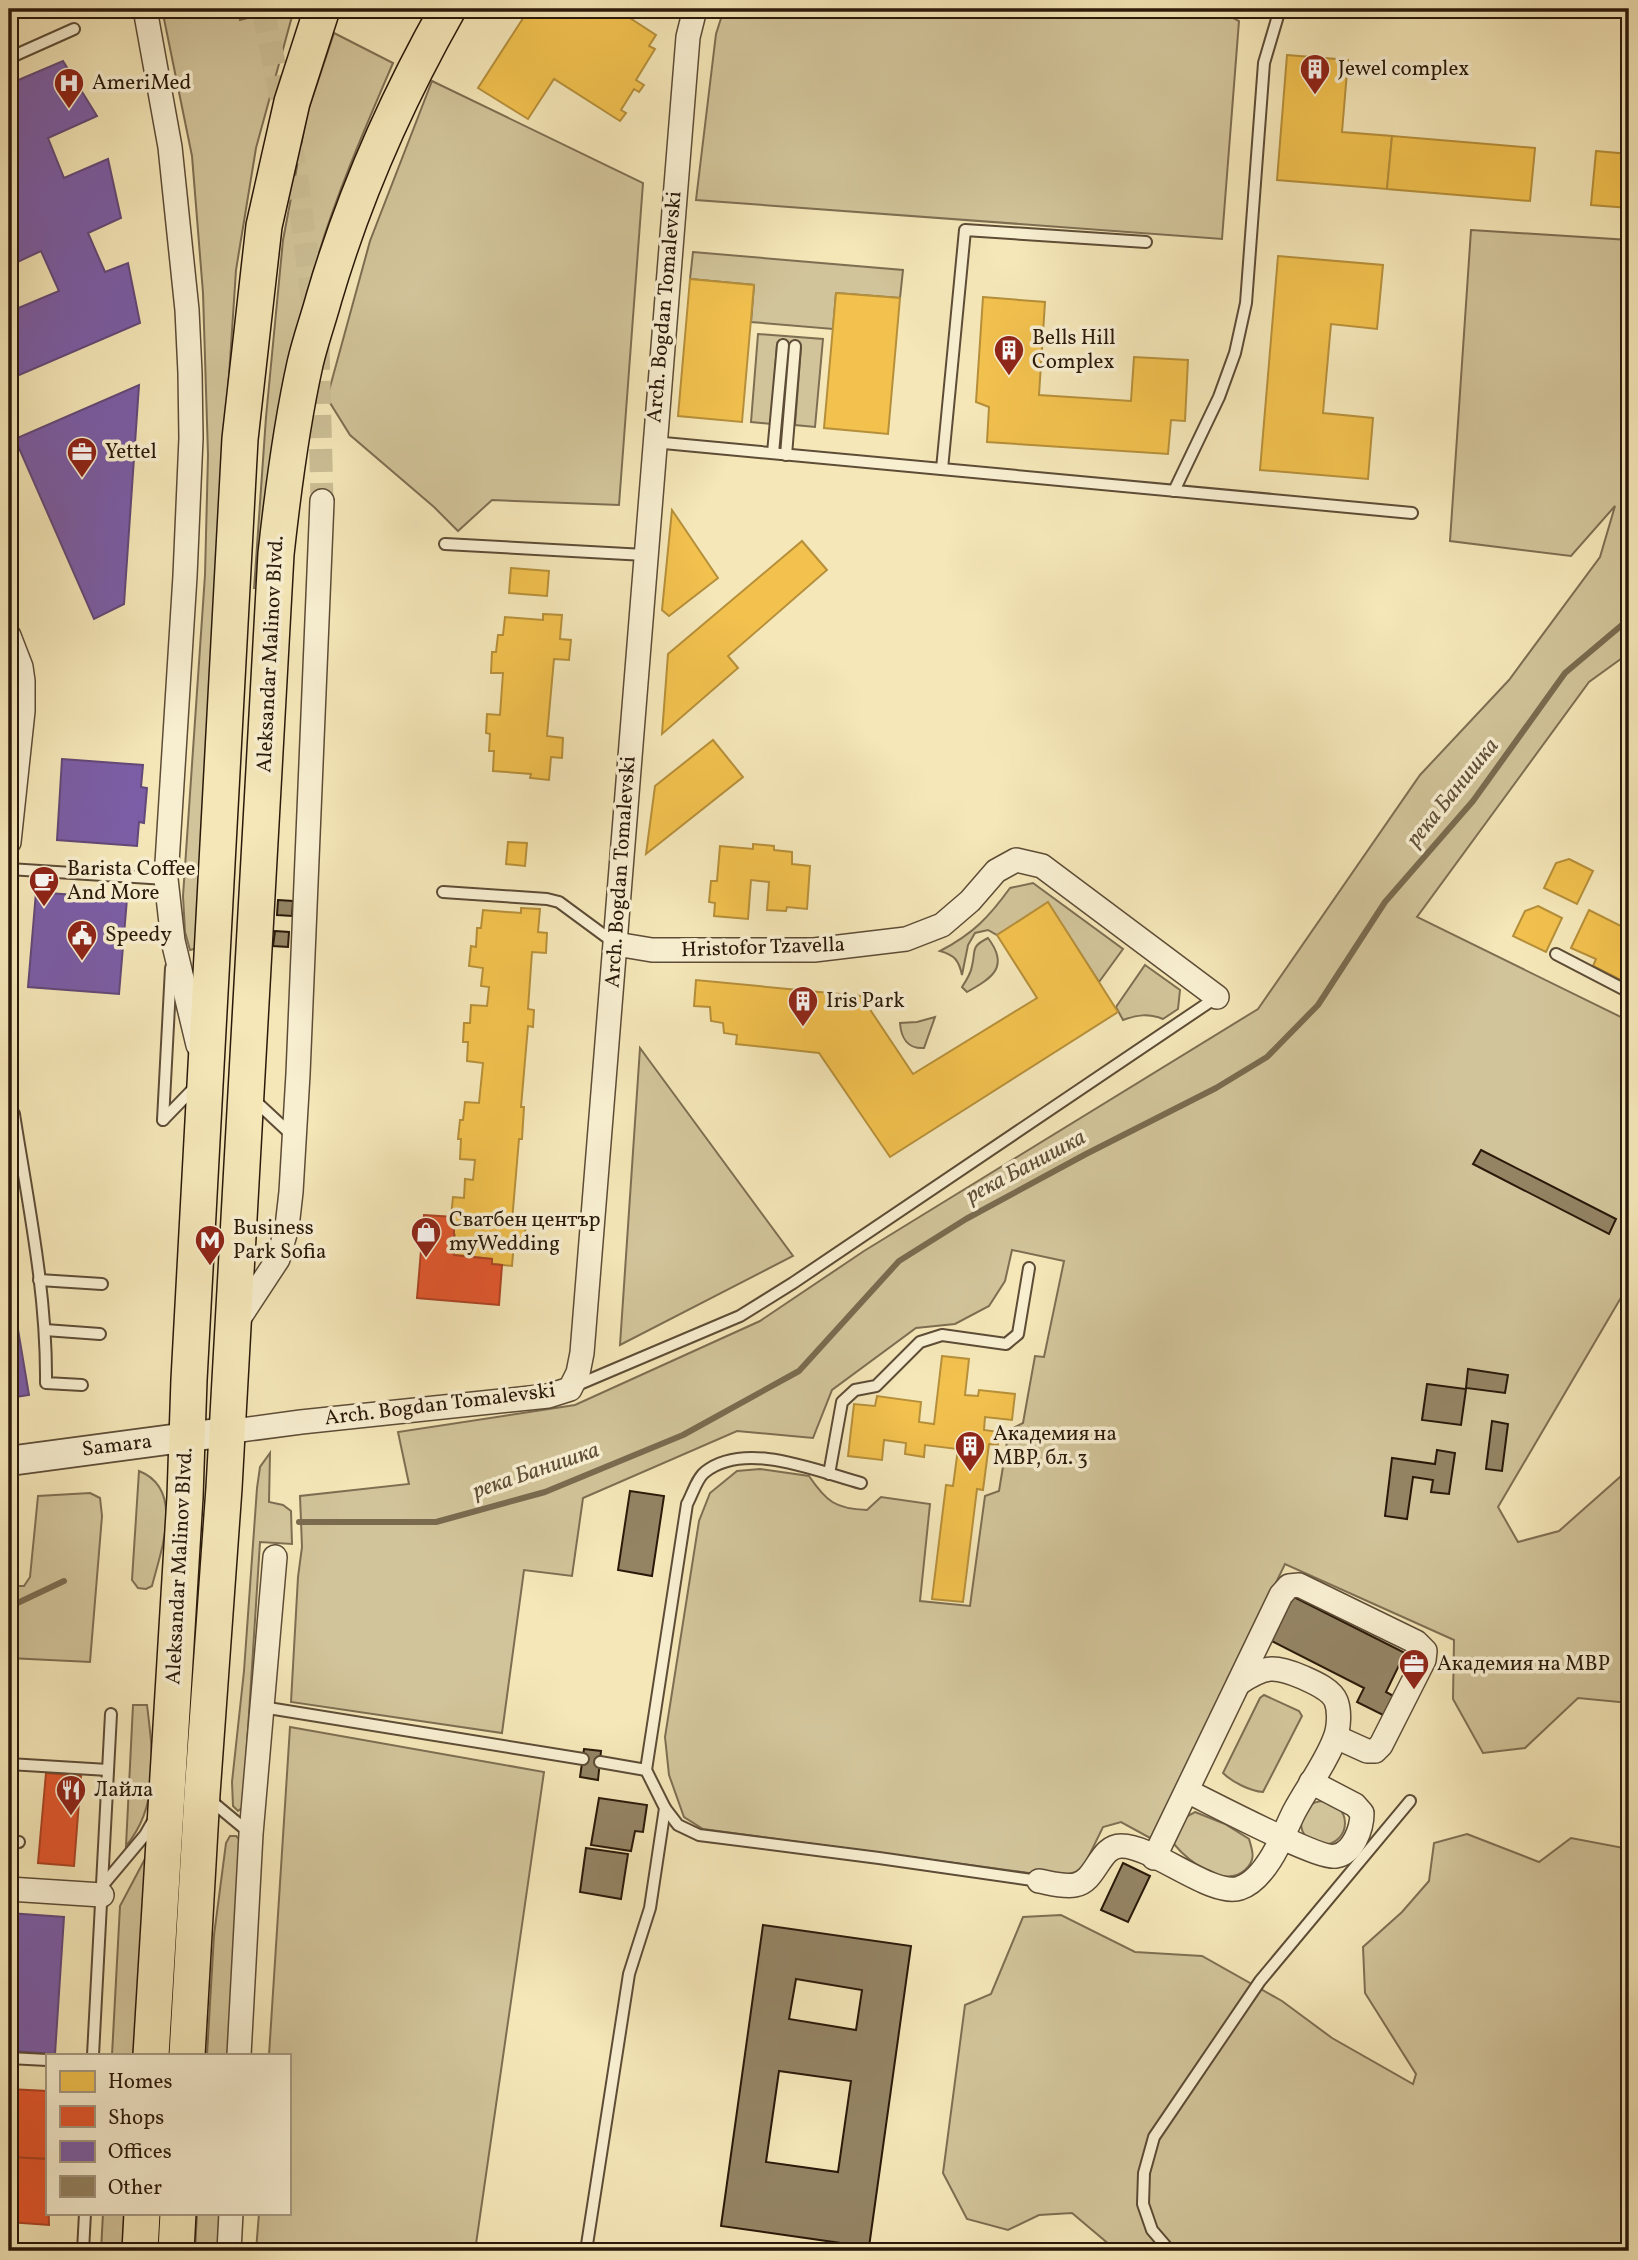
<svg xmlns="http://www.w3.org/2000/svg" width="1638" height="2260" font-family="Vollkorn,serif">
	<style>
		.green { fill: #d2c49a; stroke: #7e6e52; stroke-width: 2 }
		.homes { fill: #f2c14e; stroke: #b68f3a; stroke-width: 2 }
		.shops { fill: #e4572e; stroke: #ac4423; stroke-width: 2 }
		.offices { fill: #7b5ea7; stroke: #634978; stroke-width: 2 }
		.lines { fill: none; stroke-linecap: round; stroke-linejoin: round }
		.stream { stroke: #7a6b4f; stroke-width: 6 }
		.building { fill: #948464; stroke: #2a190a; stroke-width: 2; fill-rule: evenodd }
		.minor-tunnel { stroke: #ccbe95; stroke-width: 23; stroke-dasharray: 23 11; stroke-linecap: butt }
		.service-casing { stroke: #5d4c36; stroke-width: 14 }
		.minor-casing { stroke: #5d4c36; stroke-width: 26 }
		.tertiary-casing { stroke: #5d4c36; stroke-width: 32 }
		.primary-casing { stroke: #2a190a; stroke-width: 38 }
		.service { stroke: #f8efd1; stroke-width: 10 }
		.minor { stroke: #f8efd1; stroke-width: 23 }
		.tertiary { stroke: #f8efd1; stroke-width: 28 }
		.primary { stroke: #f5e7b8; stroke-width: 35 }
		.labels { text-anchor: middle; dominant-baseline: central; stroke-width: 7; stroke-linejoin: round; paint-order: stroke }
		.poi-label { font-size: 21px; fill: #2a190a; stroke: #f8efd1; text-anchor: start }
		.street-label { font-size: 21px; fill: #2a190a; stroke: #f8efd1 }
		.water-label { font-size: 23px; font-style: italic; fill: #604f38; stroke: #f8efd1 }
	</style>
	<rect width="100%" height="100%" fill="#f5e7b8"/>
	<filter id="stains"><feTurbulence type="fractalNoise" baseFrequency=".00286" numOctaves="4"/><feColorMatrix values="0 0 0 0 .2 0 0 0 0 .09 0 0 0 0 .02 0 0 0 .5 -.17"/></filter>
	<radialGradient id="worn" r=".72"><stop offset=".6" stop-color="#630" stop-opacity="0"/><stop offset="1" stop-color="#630" stop-opacity=".3"/></radialGradient>
	<g class="green">
		<path d="M162,9H238L240,20L282,9H294L256,148L236,270L224,452L198,948L190,950L185,932L183,896L205,575L208,455L203,293L192,156Z"/>
		<path d="M724,9H1216L1239,21L1222,239L696,200L716,34Z"/>
		<path d="M334,33L393,63C366,126 338,190 318,256C284,364 268,477 254,589L266,417L283,240L307,114Z"/>
		<path d="M432,81L643,183L619,505L492,500L458,531L434,507L350,435L327,398L370,241Z"/>
		<path d="M1471,230L1629,240V653L1589,682L1417,917L1629,1021V1284L1498,1507L1518,1542L1559,1531L1629,1469V1703L1578,1698L1525,1748L1483,1753L1453,1699L1454,1640L1285,1564L1152,1839L1121,1822L1103,1827L1082,1870L1059,1877L703,1829L684,1817L669,1775L665,1737L699,1521L710,1493L737,1471L760,1469L809,1476C826,1501 835,1509 867,1510L881,1497L930,1504L920,1601L970,1606L985,1496L999,1491L1009,1430L1023,1423L1035,1356L1044,1357L1064,1261L1012,1250L1005,1281L989,1306L955,1324L916,1328L832,1390L813,1438L737,1431L583,1498L572,1576L524,1570L502,1733L291,1702L298,1577L302,1547L300,1496L409,1484L398,1432L575,1405L760,1321L864,1251L1258,1009L1420,775L1509,680L1600,557L1615,506L1571,556L1450,541Z"/>
		<path d="M693,252L903,270L900,298L836,293L833,329L751,322L754,285L690,279Z"/>
		<path d="M758,334L823,339L815,427L795,425L801,347L777,345L771,424L751,422Z"/>
		<path d="M1033,883L1123,949L1099,982L1048,903L997,935L988,930L975,933L968,945L962,975C959,961 955,955 940,951C973,934 989,917 1010,888Z"/>
		<path d="M988,938C1010,967 992,978 967,992L962,987C966,981 971,973 972,966C976,950 970,947 988,938Z"/>
		<path d="M1145,965L1180,990L1178,1009L1163,1019C1148,1013 1137,1015 1123,1020L1116,1007Z"/>
		<path d="M935,1017L924,1048C908,1049 901,1038 900,1023L917,1022Z"/>
		<path d="M640,1048L793,1256L620,1345Z"/>
		<path d="M270,1453L269,1502L283,1505L291,1511L292,1544L260,1542L243,1807L238,1811L233,1806L232,1782L244,1671L257,1488L260,1467Z"/>
		<path d="M139,1471C185,1489 161,1550 152,1586L146,1589L138,1588L132,1580Z"/>
		<path d="M90,1493L100,1498L102,1516L90,1662L9,1658V1586H24L30,1577L38,1496Z"/>
		<path d="M1264,1695L1299,1711L1302,1716L1263,1792C1250,1791 1232,1782 1223,1773L1260,1698Z"/>
		<path d="M133,1705H147C153,1754 160,1805 126,1846Z"/>
		<path d="M290,1727L544,1772L475,2251H256L259,2213H289V2055H269Z"/>
		<circle cx="1323" cy="1823" r="22"/>
		<path d="M1195,1812L1225,1824L1249,1839C1253,1852 1256,1860 1245,1870C1223,1889 1188,1861 1173,1843L1184,1818Z"/>
		<path d="M1467,1834L1539,1862L1571,1838L1629,1849V2251H1117L1072,2213L1039,2215L1008,2230L967,2219L943,2173L965,2005L991,1994L1023,1917L1061,1915L1135,1952L1202,1956L1282,2001L1332,2038L1413,2084L1416,2074L1365,1993L1363,1947L1402,1912L1429,1881L1434,1843Z"/>
		<path d="M230,1836H236L240,1840L229,2055H207L214,1935L226,1843Z"/>
		<path d="M147,1855L135,2055H112L120,1906Z"/>
		<path d="M103,2213H127L124,2251H101Z"/>
		<path d="M197,2213H220L218,2251H195Z"/>
	</g>
	<g class="homes">
		<path d="M529,9H616L656,35L649,46L655,49L636,80L644,85L639,92L634,89L621,110L626,113L620,121L554,79L528,119L478,88Z"/>
		<path d="M1287,55L1348,60L1342,132L1392,136L1387,189L1277,180Z"/>
		<path d="M1392,136L1535,148L1530,201L1387,189Z"/>
		<path d="M1596,151L1629,154V208L1591,205Z"/>
		<path d="M1278,256L1383,265L1377,329L1331,324L1323,413L1373,418L1368,479L1260,470Z"/>
		<path d="M690,279L754,285L742,422L678,416Z"/>
		<path d="M836,293L900,298L888,434L824,428Z"/>
		<path d="M983,297L1045,302L1039,395L1131,401L1134,357L1188,360L1185,421L1171,420L1168,454L987,442L989,407L976,402Z"/>
		<path d="M672,510L718,578L669,616L662,610Z"/>
		<path d="M802,541L827,570L728,656L738,668L662,734L668,654Z"/>
		<path d="M511,568L549,571L547,596L509,593Z"/>
		<path d="M543,614L562,615L560,639L571,640L569,660L554,659L547,736L563,738L562,758L551,757L549,780L530,778L531,774L493,771L494,751H489L490,734L486,733L487,714L500,715L503,673H491L492,652H496L498,635H503L505,617L543,620Z"/>
		<path d="M713,740L743,777L646,854L655,786Z"/>
		<path d="M508,842L527,843L525,866L506,864Z"/>
		<path d="M753,844L774,846V850L792,852V864L810,866L807,909L787,907L786,911L767,910L769,882L751,880L748,919L714,916L715,903L709,902L711,881H717L720,846L753,849Z"/>
		<path d="M1569,859L1593,871L1577,904L1544,888L1556,863Z"/>
		<path d="M1048,902L1118,1012L890,1157L819,1053L736,1044L737,1035L724,1033L723,1023L711,1021L710,1007L694,1006L696,980L861,996L913,1074L1037,998L997,935Z"/>
		<path d="M1538,906L1562,918L1546,952L1513,936L1525,911Z"/>
		<path d="M521,908L540,909L538,932L547,933L546,953L532,952L528,1009L534,1010L533,1027L528,1026L521,1107H524L522,1139H519L512,1221L526,1223L524,1243L514,1242L512,1266L492,1264V1259L454,1255L455,1235H452L454,1217H451L453,1197L464,1198L465,1179L473,1180L475,1160L460,1159L461,1139H458L460,1120H463L465,1102L479,1103L483,1063L467,1061L468,1042H463L464,1023H470L471,1005L487,1006L489,987L481,986L483,968L469,966L471,946L476,947L477,928H481L483,910L521,913Z"/>
		<path d="M1589,910L1629,930V984L1593,966L1596,959L1571,948Z"/>
		<path d="M942,1356L969,1359L965,1395L978,1396L979,1390L1015,1394L1012,1420L985,1417L984,1430L999,1432L998,1445L989,1444L983,1490L977,1489L963,1602L932,1599L946,1485L953,1486L958,1449L925,1445L924,1457L905,1454L906,1443L884,1440L882,1460L848,1456L854,1404L875,1406L877,1396L921,1402L919,1422L934,1424Z"/>
	</g>
	<g class="shops">
		<path d="M424,1215L454,1217V1255L492,1259V1264L502,1265L499,1305L417,1298Z"/>
		<path d="M46,1773L81,1776L74,1866L38,1863Z"/>
		<path d="M9,2089L47,2091V2159L9,2157Z"/>
		<path d="M9,2157L47,2159L49,2225L9,2222Z"/>
	</g>
	<g class="offices">
		<path d="M63,61L97,116L48,138L64,178L108,159L121,218L88,233L105,272L128,263L140,323L17,376L9,356V312L59,291L41,251L9,266V201L17,198L9,179V84Z"/>
		<path d="M139,385L124,604L94,619L15,439Z"/>
		<path d="M62,759L143,765L141,787L147,788L144,823L139,822L137,846L57,840Z"/>
		<path d="M36,892L127,899L119,994L28,987Z"/>
		<path d="M9,1276L29,1395L9,1398Z"/>
		<path d="M9,1913L64,1917L55,2054L9,2051Z"/>
	</g>
	<g class="lines">
		<g class="stream">
			<path d="M299,1522H436L545,1492L683,1435L799,1371L899,1261L966,1219L1086,1154L1216,1088L1267,1057L1318,1005L1385,902L1473,801L1565,673L1629,619"/>
			<path d="M9,1607L64,1581"/>
		</g>
	</g>
	<g class="building">
		<path d="M278,900L293,901L292,916L277,915Z"/>
		<path d="M275,931L289,932L288,947L273,946Z"/>
		<path d="M1481,1150L1616,1219L1609,1234L1473,1164Z"/>
		<path d="M1468,1369L1508,1375L1505,1393L1466,1388Z"/>
		<path d="M1427,1384L1466,1389L1461,1425L1422,1420Z"/>
		<path d="M1492,1421L1508,1424L1502,1471L1486,1469Z"/>
		<path d="M1437,1450L1455,1453L1449,1494L1431,1492L1433,1480L1413,1477L1407,1519L1385,1516L1392,1458L1435,1464Z"/>
		<path d="M630,1491L664,1496L652,1576L618,1570Z"/>
		<path d="M1290,1595L1405,1653L1386,1692L1399,1699L1389,1718L1357,1702L1364,1688L1268,1639Z"/>
		<path d="M584,1749L601,1751L598,1780L580,1777Z"/>
		<path d="M599,1798L647,1805L643,1832L635,1831L631,1851L591,1845Z"/>
		<path d="M586,1848L628,1854L621,1899L580,1892Z"/>
		<path d="M1123,1863L1150,1876L1128,1922L1101,1910Z"/>
		<path d="M763,1925L911,1946L869,2247L721,2226ZM796,1979L862,1990L856,2030L789,2019ZM779,2071L851,2081L838,2172L766,2162Z"/>
	</g>
	<g class="lines">
		<g class="minor-tunnel">
			<path d="M263,9L296,171L314,313"/>
			<path d="M318,347L322,501"/>
		</g>
		<g class="service-casing">
			<g id="service">
				<path d="M9,58L74,29"/>
				<path d="M653,442L1412,513"/>
				<path d="M773,453L783,345"/>
				<path d="M786,455L795,346"/>
				<path d="M942,469L965,230L1146,242"/>
				<path d="M1174,491L1219,397L1235,353L1246,303L1264,63L1280,9"/>
				<path d="M445,544L645,555"/>
				<path d="M9,869L166,879"/>
				<path d="M443,892L547,899L559,902L616,944"/>
				<path d="M1556,954L1629,992"/>
				<path d="M252,1098L294,1137"/>
				<path d="M9,1108L14,1114C28,1203 47,1293 46,1383L82,1385"/>
				<path d="M163,1120L171,968"/>
				<path d="M163,1120L195,1087"/>
				<path d="M39,1280L102,1284"/>
				<path d="M45,1330L100,1334"/>
				<path d="M575,1386L740,1316L793,1283L1217,997"/>
				<path d="M829,1474L842,1402L855,1390L876,1386L920,1342L942,1335L1006,1344L1018,1334L1029,1268"/>
				<path d="M262,1707L583,1759"/>
				<path d="M600,1762L646,1770L687,1504C692,1495 697,1478 705,1472C745,1440 817,1471 861,1483"/>
				<path d="M9,1764L108,1770"/>
				<path d="M210,1800L251,1834"/>
				<path d="M665,1808L678,1825L699,1835L879,1858L1039,1881"/>
				<path d="M9,1841L19,1842"/>
				<path d="M103,1885L145,1835L153,1821"/>
				<path d="M93,2055L111,1714"/>
				<path d="M9,2058L47,2060"/>
				<path d="M83,2251L85,2213"/>
				<path d="M586,2251L629,1974L650,1908L665,1808L646,1770"/>
				<path d="M1170,2251L1152,2230L1143,2204L1144,2173L1154,2137L1260,1981L1410,1801"/>
			</g>
		</g>
		<g class="minor-casing">
			<g id="minor">
				<path d="M145,9L170,147L187,310L190,373L191,438L185,576L166,879L173,941L198,1045"/>
				<path d="M9,636L21,667L23,681V711L9,842"/>
				<path d="M616,944L652,950H814L906,939L942,925L970,901L996,871L1016,860L1042,866L1217,997"/>
				<path d="M236,1323L278,1259L287,1227L291,1192L298,1074L322,501"/>
				<path d="M226,1432L301,1422L548,1396L570,1389L578,1373L582,1353C618,915 650,476 688,37L695,9"/>
				<path d="M1187,1791C1210,1802 1319,1860 1336,1856C1353,1853 1362,1829 1362,1813L1355,1805L1311,1782"/>
				<path d="M1154,1858L1281,1595L1289,1586L1299,1585L1416,1642L1425,1651L1424,1660L1381,1745L1375,1751H1367L1336,1737"/>
				<path d="M1039,1881C1050,1883 1063,1887 1075,1885C1097,1881 1099,1845 1122,1846C1153,1846 1213,1898 1240,1888C1252,1884 1263,1871 1270,1860C1280,1845 1286,1828 1294,1812C1306,1789 1326,1763 1335,1738C1339,1728 1340,1711 1336,1701C1331,1689 1313,1682 1302,1677C1274,1665 1265,1666 1239,1683"/>
				<path d="M9,1889L102,1895"/>
				<path d="M239,2055L251,1834L275,1557"/>
				<path d="M229,2251L231,2213"/>
			</g>
		</g>
		<g class="tertiary-casing">
			<path id="tertiary" d="M9,1461L226,1432"/>
		</g>
		<g class="primary-casing">
			<g id="primary">
				<path d="M151,2055L185,1497L189,1380L240,439L264,226L292,102L322,9"/>
				<path d="M187,2055L202,1794L224,1488L276,554C283,490 291,427 305,364C310,342 318,320 324,298C354,196 396,101 448,9"/>
				<path d="M140,2251L142,2213"/>
				<path d="M176,2251L178,2213"/>
			</g>
		</g>
		<use href="#service" class="service"/>
		<use href="#minor" class="minor"/>
		<use href="#tertiary" class="tertiary"/>
		<use href="#primary" class="primary"/>
	</g>
	<defs>
		<g id="building-pin" transform="scale(1.575)"><path d="M0 17L-7.5 6A9.5 9.5 0 1 1 7.5 6Z" fill="#8f2418" stroke="#f8efd1"/><path d="M-4-6H4V6H1V3H-1V6H-4ZM-2.5-4.3h1.7v1.8h-1.7ZM.8-4.3h1.7v1.8H.8ZM-2.5-1h1.7V.8h-1.7ZM.8-1h1.7V.8H.8Z" fill="#fff"/></g>
		<g id="hospital-pin" transform="scale(1.575)"><path d="M0 17L-7.5 6A9.5 9.5 0 1 1 7.5 6Z" fill="#8f2418" stroke="#f8efd1"/><path d="M-5-5h3v3.5h4V-5h3V5h-3V1.5h-4V5h-3Z" fill="#fff"/></g>
		<g id="office-pin" transform="scale(1.575)"><path d="M0 17L-7.5 6A9.5 9.5 0 1 1 7.5 6Z" fill="#8f2418" stroke="#f8efd1"/><path d="M-6-3h4V-5.5h4V-3h4V5H-6ZM-1-4.5V-3h2v-1.5ZM-6 0V1H6V0Z" fill="#fff"/></g>
		<g id="cafe-pin" transform="scale(1.575)"><path d="M0 17L-7.5 6A9.5 9.5 0 1 1 7.5 6Z" fill="#8f2418" stroke="#f8efd1"/><path d="M-5.5-4.5H6V0H3Q3 3.5 0 3.5H-2.5Q-5.5 3.5-5.5 0ZM3-3.2v2h1.7v-2ZM-6 4.5H4V6H-6Z" fill="#fff"/></g>
		<g id="civic-pin" transform="scale(1.575)"><path d="M0 17L-7.5 6A9.5 9.5 0 1 1 7.5 6Z" fill="#8f2418" stroke="#f8efd1"/><path d="M-.6-6.5H3V-4.5H.6V-3L4-1V1h2V6H-6V1h2V-1L-.6-3ZM-1.2 2.5V6h2.4V2.5Z" fill="#fff"/></g>
		<g id="shop-pin" transform="scale(1.575)"><path d="M0 17L-7.5 6A9.5 9.5 0 1 1 7.5 6Z" fill="#8f2418" stroke="#f8efd1"/><path d="M-5-2.5h2.3a2.7 3.5 0 0 1 5.4 0H5L5.5 6h-11ZM-1.5-2.5h3a1.5 2.3 0 0 0-3 0Z" fill="#fff"/></g>
		<g id="metro-pin" transform="scale(1.575)"><path d="M0 17L-7.5 6A9.5 9.5 0 1 1 7.5 6Z" fill="#8f2418" stroke="#f8efd1"/><path d="M-5.5 5V-5H-3L0 0L3-5H5.5V5H3V-.5L0 4L-3-.5V5Z" fill="#fff"/></g>
		<g id="restaurant-pin" transform="scale(1.575)"><path d="M0 17L-7.5 6A9.5 9.5 0 1 1 7.5 6Z" fill="#8f2418" stroke="#f8efd1"/><path d="M-5-6h1v4h1v-4h1v4h1v-4h1v5L-1.5 .5V6h-2V.5L-5-1ZM5-6V6H3V1.5H1.5Q1.5-4 5-6Z" fill="#fff"/></g>
	</defs>
	<g fill-rule="evenodd">
		<use href="#building-pin" x="1315" y="69"/>
		<use href="#hospital-pin" x="69" y="83"/>
		<use href="#building-pin" x="1009" y="350"/>
		<use href="#office-pin" x="82" y="452"/>
		<use href="#cafe-pin" x="44" y="881"/>
		<use href="#civic-pin" x="82" y="935"/>
		<use href="#building-pin" x="803" y="1001"/>
		<use href="#shop-pin" x="426" y="1232"/>
		<use href="#metro-pin" x="210" y="1240"/>
		<use href="#building-pin" x="970" y="1446"/>
		<use href="#office-pin" x="1414" y="1664"/>
		<use href="#restaurant-pin" x="71" y="1790"/>
	</g>
	<g class="labels">
		<g class="poi-label">
			<text x="1338" y="69">Jewel complex</text>
			<text x="92" y="83">AmeriMed</text>
			<text x="1032" y="338">Bells Hill<tspan x="1032" dy="24">Complex</tspan></text>
			<text x="105" y="452">Yettel</text>
			<text x="67" y="869">Barista Coffee<tspan x="67" dy="24">And More</tspan></text>
			<text x="105" y="935">Speedy</text>
			<text x="826" y="1001">Iris Park</text>
			<text x="449" y="1220">Сватбен център<tspan x="449" dy="24">myWedding</tspan></text>
			<text x="233" y="1228">Business<tspan x="233" dy="24">Park Sofia</tspan></text>
			<text x="993" y="1434">Академия на<tspan x="993" dy="24">МВР, бл. 3</tspan></text>
			<text x="1437" y="1664">Академия на МВР</text>
			<text x="94" y="1790">Лайла</text>
		</g>
		<g class="street-label">
			<text transform="translate(665 307) rotate(-85)">Arch. Bogdan Tomalevski</text>
			<text transform="translate(271 654) rotate(-87)">Aleksandar Malinov Blvd.</text>
			<text transform="translate(621 872) rotate(-86)">Arch. Bogdan Tomalevski</text>
			<text transform="translate(763 948) rotate(-2)">Hristofor Tzavella</text>
			<text transform="translate(440 1405) rotate(-7)">Arch. Bogdan Tomalevski</text>
			<text transform="translate(117 1446) rotate(-7)">Samara</text>
			<text transform="translate(180 1566) rotate(-87)">Aleksandar Malinov Blvd.</text>
		</g>
		<g class="water-label">
			<text transform="translate(1453 793) rotate(-51)">река Банишка</text>
			<text transform="translate(1026 1167) rotate(-28)">река Банишка</text>
			<text transform="translate(536 1471) rotate(-19)">река Банишка</text>
		</g>
	</g>
	<rect width="1638" height="2260" fill="none" stroke="#f5e7b8" stroke-width="35"/>
	<rect x="10" y="10" width="1617" height="2239" fill="none" stroke="#2a190a" stroke-width="3.5"/>
	<rect x="18" y="18" width="1603" height="2225" fill="none" stroke="#2a190a" stroke-width="2"/>
	<rect x="46" y="2054" width="245" height="161" fill="#f8efd1" stroke="#a69981" stroke-width="2"/>
	<rect x="60" y="2071" width="35" height="21" fill="#f2c14e" stroke="#a69981" stroke-width="2"/>
	<text x="108" y="2088" font-size="21" fill="#2a190a">Homes</text>
	<rect x="60" y="2106" width="35" height="21" fill="#e4572e" stroke="#a69981" stroke-width="2"/>
	<text x="108" y="2124" font-size="21" fill="#2a190a">Shops</text>
	<rect x="60" y="2141" width="35" height="21" fill="#7b5ea7" stroke="#a69981" stroke-width="2"/>
	<text x="108" y="2158" font-size="21" fill="#2a190a">Offices</text>
	<rect x="60" y="2176" width="35" height="21" fill="#948464" stroke="#a69981" stroke-width="2"/>
	<text x="108" y="2194" font-size="21" fill="#2a190a">Other</text>
	<rect width="100%" height="100%" filter="url(#stains)"/>
	<rect width="100%" height="100%" fill="url(#worn)"/>
</svg>
